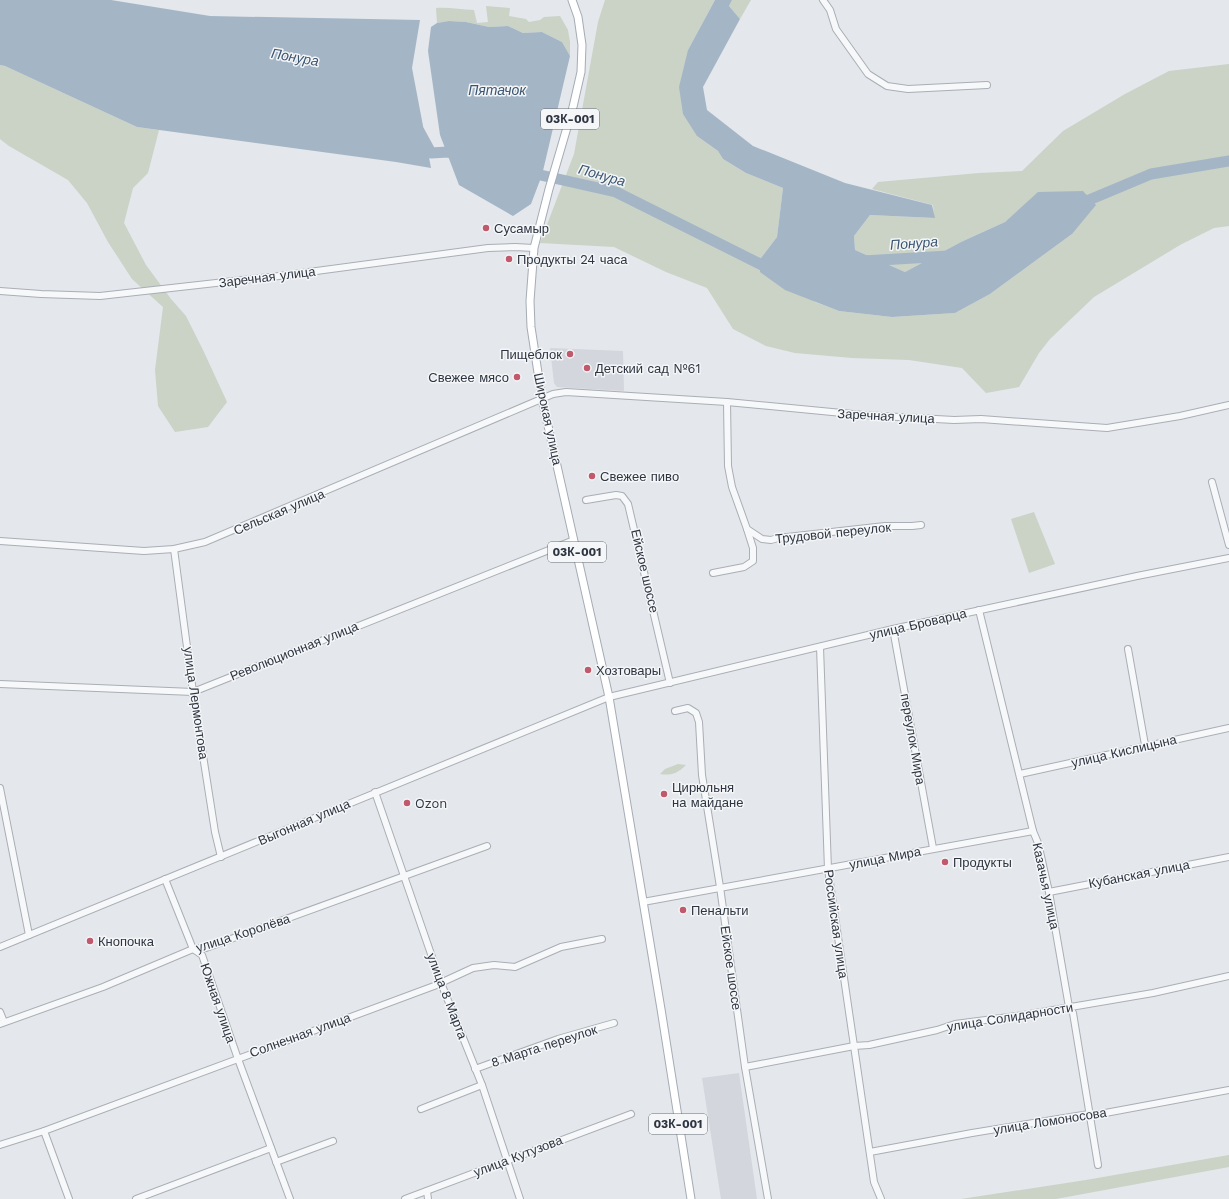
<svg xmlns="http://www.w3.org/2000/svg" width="1229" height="1199" font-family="'Work Sans',sans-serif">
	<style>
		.built { fill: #d3d6dc }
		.green { fill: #cad3c6 }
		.water { fill: #a4b5c6 }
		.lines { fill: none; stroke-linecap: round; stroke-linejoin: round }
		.river { stroke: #a4b5c6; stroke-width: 11 }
		.minor-casing { stroke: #aaaeb5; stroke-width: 8 }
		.major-casing { stroke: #a5acb5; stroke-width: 9 }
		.minor { stroke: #f7f8f9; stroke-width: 6 }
		.major { stroke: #fff; stroke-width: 7 }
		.poi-dot { fill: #c0596b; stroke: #f4f6f8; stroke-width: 1.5 }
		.labels { text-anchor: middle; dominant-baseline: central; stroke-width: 3; stroke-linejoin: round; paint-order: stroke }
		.shield { fill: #f4f6f8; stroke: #696f78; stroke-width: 1 }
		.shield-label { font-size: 12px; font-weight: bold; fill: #2e3541 }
		.poi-label { font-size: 13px; fill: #2e3541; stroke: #f4f6f8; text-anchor: start }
		.street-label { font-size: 13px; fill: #2e3541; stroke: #f4f6f8 }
		.water-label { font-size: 14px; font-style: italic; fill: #3c5571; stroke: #f4f6f8 }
	</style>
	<rect width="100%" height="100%" fill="#e4e7eb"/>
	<g class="built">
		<path d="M550,348L623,351L624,391L557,387L554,383Z"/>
		<path d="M739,1073L757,1199H721L702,1078Z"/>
	</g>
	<g class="green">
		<path d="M605,0H715L688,50L697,136L718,151L723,159L746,173L783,188L777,237L761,258L815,302L839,311L892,317L955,313L990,294L1072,234L1021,208L1005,222L961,242L905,272L855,250L854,236L870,215L934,218L933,205L872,189L878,182L979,173L1022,171L1063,131L1125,94L1169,71L1229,64V226L1214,228L1180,245L1094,297L1050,339L1039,353L1019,387L986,393L962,368L909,360L852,358L795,353L766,346L733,329L707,288L666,272L614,247L540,243L574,154L598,22Z"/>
		<path d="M732,0H751L740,19L729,6Z"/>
		<path d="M486,6L510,8L509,16L526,19L529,22L540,20L544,17L560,16L568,30L570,42V56L562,42L542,32L523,33L508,26L489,27L466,22L450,21L437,23L436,8C449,7 461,10 474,10L477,23L488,22Z"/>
		<path d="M0,65L5,66L137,127L159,130L148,173L133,188L124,223L146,265L171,299L186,316L203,350L227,402L208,427L175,432L158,406L155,370L163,307L132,279L108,242L87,203L68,180L9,146L0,139Z"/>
		<path d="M1034,512L1055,564L1029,573L1011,519Z"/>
		<path d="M678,764L686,765C678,773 671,776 660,774L665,769Z"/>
		<path d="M1229,1155V1167L1056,1199H961L1086,1180Z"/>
	</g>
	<g class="water">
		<path d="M0,0H111L210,16L420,20L412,68L431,168L396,162L137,127L5,66L0,65Z"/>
		<path d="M715,0H732L729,6L740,19L703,87L707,110L753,146L845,183L932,205L935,218L870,215L854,236L855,250L905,272L961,242L1005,222L1038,192L1083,191L1096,205L1072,234L990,294L955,313L892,317L839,311L785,290L760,272L761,258L777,237L783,188L746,173L723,159L718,151L697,136L683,114L679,87L688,50Z"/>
		<path d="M449,21L466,22L489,27L508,26L523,33L542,32L562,42L570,56L542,175L531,204L513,216L459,185L440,135L428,51L431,27L437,23Z"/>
	</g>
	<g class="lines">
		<g class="river">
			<path d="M419,131L431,153L448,152L462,156"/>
			<path d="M527,172L616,192L766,267H774"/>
			<path d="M1077,205L1151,174L1229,161"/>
			<path d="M863,261L948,256"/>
		</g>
		<g class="minor-casing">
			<g id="minor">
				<path d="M823,0L830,10L836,29L868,74L887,86L908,89L987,85"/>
				<path d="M0,291L41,294L100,296L279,276L488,248L515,247L534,248"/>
				<path d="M727,402L728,466L732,487L747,529L762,539L771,540L778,538L885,526H912L921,525"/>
				<path d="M1212,482L1229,545"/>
				<path d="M586,500L616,495L622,496L628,504L670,683"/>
				<path d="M0,541L144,551L174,549L205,542L553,394L566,392L727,402L863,415L954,420L981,419L1107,428L1180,416L1229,405"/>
				<path d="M174,549L193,692L215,832L221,857"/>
				<path d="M713,573L744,567L753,561V548L747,529"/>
				<path d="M979,610L1033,831L1038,843L1049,892L1069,1007L1073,1013L1098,1165"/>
				<path d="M893,629L933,848"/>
				<path d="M820,647L828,869L874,1182L881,1199"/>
				<path d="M1128,649L1145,745"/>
				<path d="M0,684L193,692L574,540"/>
				<path d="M675,711L688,708L696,713L699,722L702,775L720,887L745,1067L768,1199"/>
				<path d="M1020,774L1229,728"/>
				<path d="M0,788L29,935"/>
				<path d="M375,792L441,983L482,1085L520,1199"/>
				<path d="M165,879L193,949L202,955L238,1059L290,1199"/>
				<path d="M1049,892L1229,857"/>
				<path d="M643,902L1033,831"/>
				<path d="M0,947L609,697L893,629L1137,576L1229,558"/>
				<path d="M0,1012L4,1022"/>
				<path d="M0,1024L103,987L193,949L206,948L487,846"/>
				<path d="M745,1067L854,1046L869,1045L937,1030L955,1024L1024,1015L1153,993L1229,976"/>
				<path d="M475,1069L558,1039L614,1023"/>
				<path d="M421,1109L482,1085"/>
				<path d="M44,1131L69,1199"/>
				<path d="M0,1145L44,1131L434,986L473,968L494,965L515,967L561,947L602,939"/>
				<path d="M870,1152L972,1133L1089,1114H1100L1229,1090"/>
				<path d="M276,1162L333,1141"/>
				<path d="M427,1191L428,1199"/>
				<path d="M136,1199L271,1148"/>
				<path d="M405,1199L631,1114"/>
			</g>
		</g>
		<g class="major-casing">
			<path id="major" d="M572,0L578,17L582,45L581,72L573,107L549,189L534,248L530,301L531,327L542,399L609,697L661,1009L691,1199"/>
		</g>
		<use href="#minor" class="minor"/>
		<use href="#major" class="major"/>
	</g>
	<g class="poi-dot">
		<circle cx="486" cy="228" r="4"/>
		<circle cx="509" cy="259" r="4"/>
		<circle cx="570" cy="354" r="4"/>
		<circle cx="587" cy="368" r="4"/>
		<circle cx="517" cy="377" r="4"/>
		<circle cx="592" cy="476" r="4"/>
		<circle cx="588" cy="670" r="4"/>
		<circle cx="664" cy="794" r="4"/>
		<circle cx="407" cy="803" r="4"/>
		<circle cx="945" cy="862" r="4"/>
		<circle cx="683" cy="910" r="4"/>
		<circle cx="90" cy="941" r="4"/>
	</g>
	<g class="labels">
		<g class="shield">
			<rect x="541" y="109" width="58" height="20" rx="3"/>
			<rect x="548" y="542" width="58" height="20" rx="3"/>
			<rect x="649" y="1114" width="58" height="20" rx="3"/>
		</g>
		<g class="shield-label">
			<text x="570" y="119">03К-001</text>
			<text x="577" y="552">03К-001</text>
			<text x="678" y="1124">03К-001</text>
		</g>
		<g class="poi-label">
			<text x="494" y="228">Сусамыр</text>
			<text x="517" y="259">Продукты 24 часа</text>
			<text x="562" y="354" text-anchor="end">Пищеблок</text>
			<text x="595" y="368">Детский сад №61</text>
			<text x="509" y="377" text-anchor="end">Свежее мясо</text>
			<text x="600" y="476">Свежее пиво</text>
			<text x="596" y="670">Хозтовары</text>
			<text x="672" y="787">Цирюльня<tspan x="672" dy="15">на майдане</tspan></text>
			<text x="415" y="803">Ozon</text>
			<text x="953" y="862">Продукты</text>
			<text x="691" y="910">Пенальти</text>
			<text x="98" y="941">Кнопочка</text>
		</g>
		<g class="street-label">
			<text transform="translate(267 277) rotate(-7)">Заречная улица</text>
			<text transform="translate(886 416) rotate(3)">Заречная улица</text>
			<text transform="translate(548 419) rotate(78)">Широкая улица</text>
			<text transform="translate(279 512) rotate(-23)">Сельская улица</text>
			<text transform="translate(833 533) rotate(-6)">Трудовой переулок</text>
			<text transform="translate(645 571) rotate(77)">Ейское шоссе</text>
			<text transform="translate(918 624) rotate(-13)">улица Броварца</text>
			<text transform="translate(294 651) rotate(-22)">Революционная улица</text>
			<text transform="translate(196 703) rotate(82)">улица Лермонтова</text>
			<text transform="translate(913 739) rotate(80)">переулок Мира</text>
			<text transform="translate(1124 751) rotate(-13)">улица Кислицына</text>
			<text transform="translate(304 822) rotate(-23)">Выгонная улица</text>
			<text transform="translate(885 858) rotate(-11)">улица Мира</text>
			<text transform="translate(1139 874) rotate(-11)">Кубанская улица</text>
			<text transform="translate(1046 886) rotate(78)">Казачья улица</text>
			<text transform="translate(836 924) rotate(82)">Российская улица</text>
			<text transform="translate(243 933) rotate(-18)">улица Королёва</text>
			<text transform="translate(731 968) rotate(82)">Ейское шоссе</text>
			<text transform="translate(447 996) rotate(69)">улица 8 Марта</text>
			<text transform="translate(218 1003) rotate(71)">Южная улица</text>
			<text transform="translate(1010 1017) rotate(-9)">улица Солидарности</text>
			<text transform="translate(300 1035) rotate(-20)">Солнечная улица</text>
			<text transform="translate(544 1046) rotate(-18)">8 Марта переулок</text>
			<text transform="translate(1050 1121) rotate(-9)">улица Ломоносова</text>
			<text transform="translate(518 1156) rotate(-21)">улица Кутузова</text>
		</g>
		<g class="water-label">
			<text transform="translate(295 57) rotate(10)">Понура</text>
			<text x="497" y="90">Пятачок</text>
			<text transform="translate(602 175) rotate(16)">Понура</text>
			<text transform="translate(914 243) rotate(-4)">Понура</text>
		</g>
	</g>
</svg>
